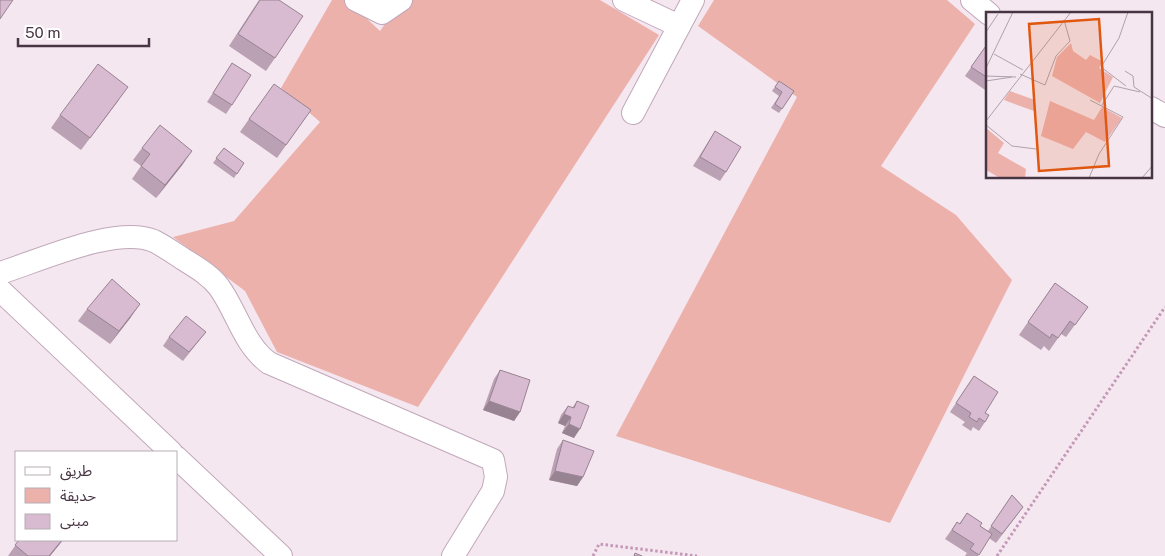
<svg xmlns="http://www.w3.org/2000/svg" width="1165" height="556" font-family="'Public Sans','Noto Sans Arabic',sans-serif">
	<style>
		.green { fill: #edb1ac }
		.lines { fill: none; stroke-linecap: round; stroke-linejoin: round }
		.minor-casing { stroke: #c1a8ba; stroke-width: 24 }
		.path { stroke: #c498b8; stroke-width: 3; stroke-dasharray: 2.5 2.5; stroke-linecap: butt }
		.minor { stroke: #fff; stroke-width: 22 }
		.wall { fill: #baa1b4 }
		.shaded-wall { fill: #978392 }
		.building { fill: #d8bbd1; stroke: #978392 }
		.inset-road { fill: none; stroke: #b0a0ab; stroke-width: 1 }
		.view { fill: #e0570f; fill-opacity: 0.15; stroke: #e0570f; stroke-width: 2.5 }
		.inset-edge { fill: none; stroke: #483544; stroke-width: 2.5 }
	</style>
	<rect width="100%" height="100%" fill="#f5e7f0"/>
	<g class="green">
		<path d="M332,0H347L380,31L402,0H600L659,35L418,407L277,352L245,291L173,237L234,221L320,122L281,88Z"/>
		<path d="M714,0H947L975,24L881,166L956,215L1012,280L890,523L616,436L797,97L698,26Z"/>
	</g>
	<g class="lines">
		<g class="minor-casing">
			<g id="minor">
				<path d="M356,0L382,13L401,0"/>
				<path d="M624,0L679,26"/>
				<path d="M972,0L989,14"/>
				<path d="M1151,108L1165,116"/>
				<path d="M633,113L693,0"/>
				<path d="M0,273C39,261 116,225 154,241C164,246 174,253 183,259C196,267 210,275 219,287C237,312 244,345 269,363L493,460L496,477L493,491L453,556"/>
				<path d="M0,290L171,452"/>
				<path d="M176,457L281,556"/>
			</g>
		</g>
		<g class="path">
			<path d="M593,556L599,544L697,556"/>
			<path d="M997,556L1165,307"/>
		</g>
		<use href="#minor" class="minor"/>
	</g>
	<g class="wall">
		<path d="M259,0L275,58L266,71L229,46Z"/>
		<path d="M988,43V92L965,76Z"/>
		<path d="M232,63V105L226,114L207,102Z"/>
		<path d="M779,81L794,91L779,113L771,108L779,96L772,91Z"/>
		<path d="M119,100L81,150L51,128L60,115Z"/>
		<path d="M311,110L277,158L240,132L249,119Z"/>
		<path d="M715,131L726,172L720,181L693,166Z"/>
		<path d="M142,148L183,164L156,198L132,179L141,166L133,160Z"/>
		<path d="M224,148L244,163L234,178L213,163Z"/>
		<path d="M1055,283L1088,307L1066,337L1061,334L1049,351L1044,346L1041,350L1019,335Z"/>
		<path d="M87,309L131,317L110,344L78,321Z"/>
		<path d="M206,332L183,361L163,346L169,337Z"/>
		<path d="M500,370L520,412L514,421L483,410L494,379Z"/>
		<path d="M974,376L985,413V422L979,431L973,427L971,431L962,425L965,422L950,412Z"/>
		<path d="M577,401L574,438L562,433L565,426L558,423L561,415L568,406L572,408Z"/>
		<path d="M563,440L583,477L577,486L549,480L557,449Z"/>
		<path d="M1012,495L1023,507L996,543L989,538L978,556H965L967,553L945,539L957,522L959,524L967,513L980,526L988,531Z"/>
		<path d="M19,540H63L50,556H8Z"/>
	</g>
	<g class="shaded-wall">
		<path d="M192,151L183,164L156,198L165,185Z"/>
		<path d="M140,304L131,317L110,344L119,331Z"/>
		<path d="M489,401L520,412L514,421L483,410Z"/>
		<path d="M564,414L571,417L565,426L558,423Z"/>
		<path d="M569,424L580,429L574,438L562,433Z"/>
		<path d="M555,471L583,477L577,486L549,480Z"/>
		<path d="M62,540H63L50,556H49Z"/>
	</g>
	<g class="building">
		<path d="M0,0H13L0,19Z"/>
		<path d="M260,0H279L303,16L275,58L238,34Z"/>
		<path d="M988,43V78L971,67Z"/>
		<path d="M232,63L251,75L232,105L213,93Z"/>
		<path d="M98,64L128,87L90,138L60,115Z"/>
		<path d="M779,81L794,91L782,109L775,104L782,92L775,87Z"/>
		<path d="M274,84L311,110L286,145L249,119Z"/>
		<path d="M160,125L192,151L165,185L141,166L150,154L142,148Z"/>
		<path d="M715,131L741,147L726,172L700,157Z"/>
		<path d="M224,148L244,163L237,174L216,158Z"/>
		<path d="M112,279L140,304L119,331L87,309Z"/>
		<path d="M1055,283L1088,307L1075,325L1070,321L1058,338L1052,334L1050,338L1028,322Z"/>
		<path d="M186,316L206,332L189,352L169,337Z"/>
		<path d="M500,370L530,380L520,412L489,401Z"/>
		<path d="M974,376L998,392L985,413L989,415L985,422L979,418L977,422L969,417L971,413L956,403Z"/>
		<path d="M577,401L589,406L580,429L569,424L571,417L564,414L568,406L574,408Z"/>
		<path d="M563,440L594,451L583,477L555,471Z"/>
		<path d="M1012,495L1023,507L1002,534L991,526Z"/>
		<path d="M967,513L982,523L980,526L992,534L979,555L970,549L974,544L952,530L957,522L960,524Z"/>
		<path d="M19,540H62L49,556H28L15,545Z"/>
		<path d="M635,553L642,556H634Z"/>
	</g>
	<g transform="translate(986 12)">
		<rect width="166" height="166" fill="#f5e7f0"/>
		<path d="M85,31L87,39L100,48L104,43L117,50L113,56L127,65L114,91L66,64L71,45ZM24,79L49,88L48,99L18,88ZM64,89L108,108L116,95L136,106L119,130L100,120L87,137L55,124ZM0,116L18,131L12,141L40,157L39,166H14L0,158Z" fill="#edb1ac"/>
		<path class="inset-road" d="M0,20L12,2M8,42L37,58M0,56L27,0M139,59L147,64L148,75L167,87M34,62L59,73L70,44L84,29L78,8M0,64L30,65M0,69L26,65M140,74L115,55L133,26L142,0M116,93L128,74L154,80M0,109L85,0M0,113L26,134L50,137M103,166L113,142L137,105L104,88M156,166L167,153"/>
		<path class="view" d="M113,7L123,154L53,159L43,12Z"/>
		<rect width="166" height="166" class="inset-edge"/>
	</g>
	<rect x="15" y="451" width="162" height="90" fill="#ffffff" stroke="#b6aeb4"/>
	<rect x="25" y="467" width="25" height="8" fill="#ffffff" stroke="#b6aeb4"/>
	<text x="60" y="476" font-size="15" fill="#483544">طريق</text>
	<rect x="25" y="488" width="25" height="15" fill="#edb1ac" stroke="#b6aeb4"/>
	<text x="60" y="501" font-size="15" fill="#483544">حديقة</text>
	<rect x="25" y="514" width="25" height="15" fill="#d8bbd1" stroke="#b6aeb4"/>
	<text x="60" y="526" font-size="15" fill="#483544">مبنى</text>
	<path d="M18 38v8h131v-8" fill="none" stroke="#483544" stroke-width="2.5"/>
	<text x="25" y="38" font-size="15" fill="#483544" stroke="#ffffff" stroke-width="4" paint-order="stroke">50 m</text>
</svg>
